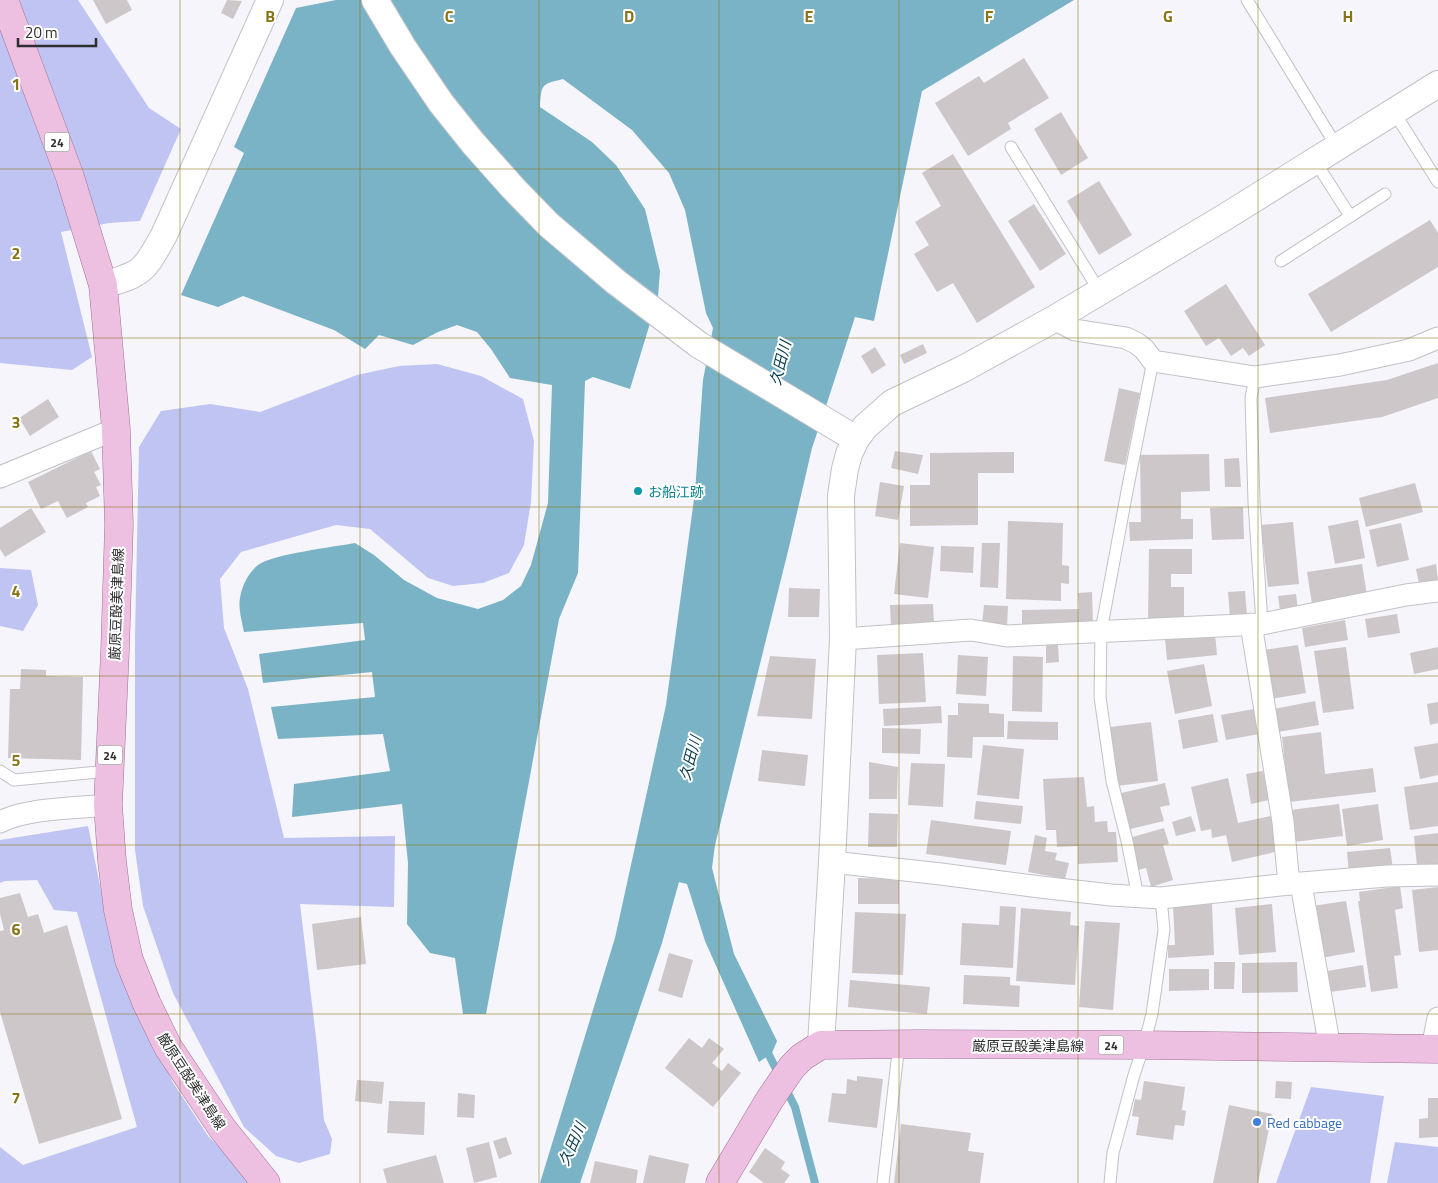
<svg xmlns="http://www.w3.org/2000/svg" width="1438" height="1183" font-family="'Titillium Web','Noto Sans JP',sans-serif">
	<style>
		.green { fill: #c0c4f2 }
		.water { fill: #7ab3c5 }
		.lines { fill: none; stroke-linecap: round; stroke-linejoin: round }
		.stream { stroke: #7ab3c5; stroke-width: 8 }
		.building { fill: #cec7c9 }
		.service-casing { stroke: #c1c2c8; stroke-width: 13 }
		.minor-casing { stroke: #c1c2c8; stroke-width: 23 }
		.tertiary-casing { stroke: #c1c2c8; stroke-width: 28 }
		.primary-casing { stroke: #a27096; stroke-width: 29 }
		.service { stroke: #fff; stroke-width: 11 }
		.minor { stroke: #fff; stroke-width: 21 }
		.tertiary { stroke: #fff; stroke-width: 26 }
		.primary { stroke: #edbfe1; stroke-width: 28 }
		.grid { fill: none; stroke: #887316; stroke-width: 1; stroke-opacity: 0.55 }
		.culture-dot { fill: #0f9aa8; stroke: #fff; stroke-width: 2 }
		.shop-dot { fill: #3f7fe0; stroke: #fff; stroke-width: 2 }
		.labels { text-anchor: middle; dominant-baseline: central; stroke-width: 4; stroke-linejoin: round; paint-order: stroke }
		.shield { fill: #fff; stroke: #6d6d6e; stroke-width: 1 }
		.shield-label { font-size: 12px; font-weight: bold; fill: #2e2e30 }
		.culture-label { font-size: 14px; fill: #0d838f; stroke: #fff; text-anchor: start }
		.street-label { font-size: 14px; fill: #2e2e30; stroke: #fff }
		.shop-label { font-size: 14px; fill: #366cbe; stroke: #fff; text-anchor: start }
		.water-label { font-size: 15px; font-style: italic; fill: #043b49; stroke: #fff }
		.grid-label { font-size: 16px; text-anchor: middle; font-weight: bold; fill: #887316; stroke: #fff; stroke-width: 4; stroke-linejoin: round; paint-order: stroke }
	</style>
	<rect width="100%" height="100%" fill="#f5f5fb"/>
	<g class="green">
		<path d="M0,0H78L149,108L181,129L140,221L109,223L61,232L92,357L72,370L0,363Z"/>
		<path d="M437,364L481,376L523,399L534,441L531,502L524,545L509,573L483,583L453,586L428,578L370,529L336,525L241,552L220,579L224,628L248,689L284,838L395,836L394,907L300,904L317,1046L324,1120L332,1139L330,1154L299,1163L276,1156L244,1127L173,993L143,906L135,850V637L139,447L161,411L210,404L260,412L357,375L399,366Z"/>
		<path d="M0,568L31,570L38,605L23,631L0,626Z"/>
		<path d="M88,826L112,945L172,1081L208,1136L256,1183H0V1147L23,1165L137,1127L77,912L54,910L37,880L5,881L0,883V840Z"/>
		<path d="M1311,1087L1384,1096L1370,1183H1276Z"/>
		<path d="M1395,1142L1438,1147V1183H1387Z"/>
	</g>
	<path class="water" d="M336,0H1074L922,91L874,321L855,317L827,403L812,448L789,547L715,845L712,868L734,954L777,1041L772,1053L759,1062L705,941L687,884L679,882L662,943L580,1183H540L615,938L666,705L695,492L703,380L713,328L706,313L685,210L669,173L632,130L563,79C542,84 541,84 540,107L592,142L616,165L645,209L660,271L658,297L630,389L593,377L585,381L578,573L559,619L486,1014H463L455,958L430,953L407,924L408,863L402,804L292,817L294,784L390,771L383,734L278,739L271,707L375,697L372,672L263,683L259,654L365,640L363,623L244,632C242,622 238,608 240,598C242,586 248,573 258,565C273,554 334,547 355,543L374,555L404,580L437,598L478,609L503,600L521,586L531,565L548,503L552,385L510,378L491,349L477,332L457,325L438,332L413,345L379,335L365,349L334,330L243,296L218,307L181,295L244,153L234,147L296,8Z"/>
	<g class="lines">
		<g class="stream">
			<path d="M765,1047L779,1075"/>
			<path d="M785,1087L795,1107L815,1183"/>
		</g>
	</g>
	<g class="building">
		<path d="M93,0H127L132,10L106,24Z"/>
		<path d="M227,0L242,1L233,19L221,13Z"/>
		<path d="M1024,58L1049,98L1008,123L1011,129L968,156L935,103L979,76L984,83Z"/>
		<path d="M1061,112L1088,158L1061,175L1034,129Z"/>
		<path d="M953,154L1035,287L977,323L953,283L937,292L914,254L929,245L915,222L941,206L922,173Z"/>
		<path d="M1099,181L1132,235L1099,255L1067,201Z"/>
		<path d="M1034,204L1066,254L1040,271L1008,221Z"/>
		<path d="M1430,220L1438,233V267L1331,332L1308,294Z"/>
		<path d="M1226,284L1265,345L1249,356L1243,348L1231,356L1219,338L1206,346L1184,311Z"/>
		<path d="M923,344L927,353L904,364L900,355Z"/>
		<path d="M875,347L886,365L872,374L861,356Z"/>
		<path d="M1438,363V398L1382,417L1270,433L1265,398L1387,380Z"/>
		<path d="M1119,388L1140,393L1125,465L1104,461Z"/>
		<path d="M48,399L59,417L30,436L19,418Z"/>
		<path d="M91,451L100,469L94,472L101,485L96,487L100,496L86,503L88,507L67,518L58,501L41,509L28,482Z"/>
		<path d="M895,451L923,455L918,474L891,468Z"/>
		<path d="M1014,452V473H978V525L910,526V485H930V453Z"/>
		<path d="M1209,454L1210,491L1181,492V519H1193V539L1130,541L1129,522H1141L1140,455Z"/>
		<path d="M1239,458L1241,487H1225L1224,459Z"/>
		<path d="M880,482L904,486L898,520L875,516Z"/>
		<path d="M1415,483L1423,512L1366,527L1359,498Z"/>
		<path d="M1243,507L1244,539L1212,540L1210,508Z"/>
		<path d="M31,508L46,532L5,557L0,549V528Z"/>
		<path d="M1358,520L1365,558L1335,564L1328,526Z"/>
		<path d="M1008,521L1063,523L1062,565L1069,566V584L1061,583V601L1006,599Z"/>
		<path d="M1293,522L1299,584L1268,587L1261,525Z"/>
		<path d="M1401,523L1409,560L1377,567L1369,530Z"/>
		<path d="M900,543L934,547L928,598L894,594Z"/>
		<path d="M982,543H1000L998,588L980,587Z"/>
		<path d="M941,546L974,547L973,573L940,571Z"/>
		<path d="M1149,549H1192V574H1171V587H1184V620H1148Z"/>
		<path d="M1362,564L1367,596L1312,604L1307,572Z"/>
		<path d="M1436,564L1438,580L1419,584L1416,569Z"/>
		<path d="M789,588L820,589L819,617H788Z"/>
		<path d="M1245,591L1247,616L1230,617L1228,592Z"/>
		<path d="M1092,592L1093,626L1022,627V610L1079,609L1078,593Z"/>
		<path d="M1296,594L1298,610L1280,611L1278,596Z"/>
		<path d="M933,604L934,625L891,626L890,605Z"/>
		<path d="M984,605L1008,606L1007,626L982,624Z"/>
		<path d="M1397,614L1400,633L1368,638L1365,619Z"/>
		<path d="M1345,620L1348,640L1305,647L1302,628Z"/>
		<path d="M1215,633L1217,655L1167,660L1165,638Z"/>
		<path d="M1046,645H1058L1059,662L1046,663Z"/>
		<path d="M1298,645L1306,693L1271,699L1263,650Z"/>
		<path d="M1346,647L1354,709L1323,713L1314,651Z"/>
		<path d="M1438,647V669L1414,674L1410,653Z"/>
		<path d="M923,653L926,702L879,704L877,655Z"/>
		<path d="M958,655L988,657L986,696L956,694Z"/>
		<path d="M770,656L816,659L812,719L757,716Z"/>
		<path d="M1013,656L1043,657L1042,712L1012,711Z"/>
		<path d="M1204,664L1212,706L1175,714L1167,671Z"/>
		<path d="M21,669L46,670V676L83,677L81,760L8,758L10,689H20Z"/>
		<path d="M1315,701L1319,725L1278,732L1274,709Z"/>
		<path d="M1438,702V723L1430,725L1427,704Z"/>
		<path d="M958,703L989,704V713L1004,714V737H973L972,758L947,757L948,715H958Z"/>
		<path d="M941,706L942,723L884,726L883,709Z"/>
		<path d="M1254,709L1259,734L1226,740L1221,715Z"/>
		<path d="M1213,714L1218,742L1183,749L1178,720Z"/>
		<path d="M1008,721L1058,722V740L1007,739Z"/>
		<path d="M1151,722L1158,781L1117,786L1110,727Z"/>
		<path d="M882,728L921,729L920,754L882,753Z"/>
		<path d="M1321,732L1325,774L1373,768L1376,792L1289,802L1282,737Z"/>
		<path d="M1438,743V775L1420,779L1414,747Z"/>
		<path d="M983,745L1024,749L1019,799L977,795Z"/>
		<path d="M762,750L808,755L805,786L758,781Z"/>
		<path d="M869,762L898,767L897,799H869Z"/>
		<path d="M911,763L945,764L943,807L908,805Z"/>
		<path d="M1263,771L1269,800L1251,804L1246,774Z"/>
		<path d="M1084,777L1087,807L1094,806L1095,822L1107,821L1108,832H1116L1118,862L1078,864V846L1057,847L1056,830H1046L1043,779Z"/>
		<path d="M1228,778L1238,823L1271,816L1279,851L1232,862L1226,835L1212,838L1211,829L1201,831L1191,787Z"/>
		<path d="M1438,782V826L1410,830L1404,787Z"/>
		<path d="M1165,783L1170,805L1160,807L1164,821L1130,829L1121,793Z"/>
		<path d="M976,801L1023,806L1021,824L974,819Z"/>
		<path d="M1339,804L1343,836L1294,842L1290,810Z"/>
		<path d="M1378,804L1383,840L1347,846L1342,809Z"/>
		<path d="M869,813L898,814L897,847H868Z"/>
		<path d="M1191,816L1196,831L1176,836L1172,822Z"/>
		<path d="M931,820L1011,831L1006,865L926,854Z"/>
		<path d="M1164,828L1169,844L1163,845L1173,880L1151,887L1146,868L1138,870L1129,838Z"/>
		<path d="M1438,833V864L1417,866L1414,836Z"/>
		<path d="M1035,835L1047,838L1045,851L1057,853L1055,860L1069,863L1065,879L1028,872Z"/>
		<path d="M1390,848L1393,869L1349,874L1347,852Z"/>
		<path d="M858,878L899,879V904H858Z"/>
		<path d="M1400,886L1403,908L1395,910L1401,955L1394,956L1398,988L1371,992L1358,901H1360L1359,892Z"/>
		<path d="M1438,887V950L1419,952L1412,890Z"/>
		<path d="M20,893L28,917L38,914L44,933L67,925L122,1119L39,1144L0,1012V931L4,930L0,914V898Z"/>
		<path d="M1346,901L1355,952L1321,958L1312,906Z"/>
		<path d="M1212,904L1214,955L1168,958V945H1175L1173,906Z"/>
		<path d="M1272,904L1276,952L1239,955L1235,908Z"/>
		<path d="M1000,906L1016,907L1013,968L960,965L962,923L999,925Z"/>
		<path d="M1021,908L1071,912L1070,925L1079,926L1075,985L1016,981Z"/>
		<path d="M855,912L906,914L903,975L852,973Z"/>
		<path d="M361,917L366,964L317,970L312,924Z"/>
		<path d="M1085,921L1120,923L1113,1010L1079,1007Z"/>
		<path d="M669,953L693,960L682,998L658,991Z"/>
		<path d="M1214,962H1235L1234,989H1214Z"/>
		<path d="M1297,962L1298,992L1242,993V963Z"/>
		<path d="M1363,965L1366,987L1330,992L1327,971Z"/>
		<path d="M1169,969H1209V990L1169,991Z"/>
		<path d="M964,975L1010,977V985L1020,986L1019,1007L963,1004Z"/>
		<path d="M850,980L930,987L927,1014L848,1007Z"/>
		<path d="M689,1038L702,1048L709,1038L724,1049L712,1063L722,1071L728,1063L741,1073L713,1107L665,1068Z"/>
		<path d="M857,1076L883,1079L877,1128L828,1122L832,1093L846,1094L847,1079L857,1081Z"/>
		<path d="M357,1080L384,1082L382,1104L355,1101Z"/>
		<path d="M1144,1081L1185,1087L1182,1110L1186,1111L1184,1126L1175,1125L1173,1140L1136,1135L1139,1117L1132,1116L1135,1099L1141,1100Z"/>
		<path d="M1276,1081L1292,1082L1291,1099L1275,1098Z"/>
		<path d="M458,1093L475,1095L474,1118L457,1117Z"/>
		<path d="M1428,1098H1438V1137L1419,1138V1119L1428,1118Z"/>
		<path d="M389,1101L425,1102L424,1135L387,1133Z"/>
		<path d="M1229,1105L1272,1114L1258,1183H1213Z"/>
		<path d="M901,1124L971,1133L968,1151L984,1153L980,1183H894Z"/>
		<path d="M506,1137L512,1154L499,1159L493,1141Z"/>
		<path d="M489,1142L497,1177L474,1183L466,1148Z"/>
		<path d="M765,1148L785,1162L781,1169L790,1175L784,1183H764L749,1172Z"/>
		<path d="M436,1155L444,1183H387L383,1169Z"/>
		<path d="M649,1155L689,1164L685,1183H643Z"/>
		<path d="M595,1161L638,1170L636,1183H590Z"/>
	</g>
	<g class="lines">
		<g class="service-casing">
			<g id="service">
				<path d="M1247,0L1337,147"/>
				<path d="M1394,112L1438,182"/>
				<path d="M1011,147L1100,292"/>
				<path d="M1315,161L1350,216"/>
				<path d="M1281,261L1385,194"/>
				<path d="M1255,377L1251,398L1254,502L1262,624"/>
				<path d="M0,771L14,780L109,771"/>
				<path d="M1138,897L1127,841L1112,781L1100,697L1101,631L1128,486L1153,361"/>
				<path d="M883,1183L899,1044"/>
				<path d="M1110,1183L1113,1153L1134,1075L1144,1045L1152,1014L1164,930L1161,898"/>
			</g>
		</g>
		<g class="minor-casing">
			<g id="minor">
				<path d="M1054,319L1075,330L1126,338L1136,343L1144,349L1153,361L1255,377L1340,365L1409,350L1438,338"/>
				<path d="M0,477L116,429"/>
				<path d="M1251,624L1283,822L1289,884"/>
				<path d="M843,639L971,630L1007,636L1262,624L1406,595L1438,591"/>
				<path d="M0,822C27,808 77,808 108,805"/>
				<path d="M832,862L941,874L1040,887L1111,895L1161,898L1289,884L1387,876L1438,875"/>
				<path d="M1301,884L1330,1048"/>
				<path d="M1432,1049L1438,1018"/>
			</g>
		</g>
		<g class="tertiary-casing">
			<g id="tertiary">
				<path d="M375,0L403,47L441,103L473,143L513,188L549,225L616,282L699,345L856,439"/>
				<path d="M103,285C143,274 144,271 164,235L270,0"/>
				<path d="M821,1045L832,862L843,639L841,495L845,469L849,454L856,439L865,427L892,403L963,369L1054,319L1225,217L1438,84"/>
			</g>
		</g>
		<g class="primary-casing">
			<g id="primary">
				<path d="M4,0L70,177L103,285L116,429L119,525L115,651L108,805L112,861L118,910L129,960L147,1004L168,1047L222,1128L266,1183"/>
				<path d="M720,1183L770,1099L792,1067L802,1057L821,1045L919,1044L1144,1045L1438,1049"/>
			</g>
		</g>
		<use href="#service" class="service"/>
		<use href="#minor" class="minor"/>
		<use href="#tertiary" class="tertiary"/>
		<use href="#primary" class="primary"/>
	</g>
	<path class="grid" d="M180,0V1183M360,0V1183M539,0V1183M719,0V1183M899,0V1183M1078,0V1183M1258,0V1183M0,169H1438M0,338H1438M0,507H1438M0,676H1438M0,845H1438M0,1014H1438"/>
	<circle class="culture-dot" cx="638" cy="491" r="5"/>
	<circle class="shop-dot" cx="1257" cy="1122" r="5"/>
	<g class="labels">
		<g class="shield">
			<rect x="44.5" y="132.5" width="25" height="19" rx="4"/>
			<rect x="97.5" y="745.5" width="25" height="19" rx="4"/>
			<rect x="1098.5" y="1035.5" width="25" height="19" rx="4"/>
		</g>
		<g class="shield-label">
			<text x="57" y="142">24</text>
			<text x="110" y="755">24</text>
			<text x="1111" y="1045">24</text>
		</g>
		<g class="culture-label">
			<text x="648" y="491">お船江跡</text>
		</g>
		<g class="street-label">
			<text transform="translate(116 604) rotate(-88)">厳原豆酘美津島線</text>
			<text x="1028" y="1045">厳原豆酘美津島線</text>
			<text transform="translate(192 1081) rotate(57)">厳原豆酘美津島線</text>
		</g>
		<g class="shop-label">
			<text x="1267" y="1122">Red cabbage</text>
		</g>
		<g class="water-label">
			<text transform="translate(780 363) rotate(-76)">久田川</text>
			<text transform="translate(690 758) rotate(-75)">久田川</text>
			<text transform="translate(572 1144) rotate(-66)">久田川</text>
		</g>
	</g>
	<g class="grid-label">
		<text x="270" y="22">B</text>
		<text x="449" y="22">C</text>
		<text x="629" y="22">D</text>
		<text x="809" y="22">E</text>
		<text x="989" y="22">F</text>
		<text x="1168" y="22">G</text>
		<text x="1348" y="22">H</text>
		<text x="16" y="90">1</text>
		<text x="16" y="259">2</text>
		<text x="16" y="428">3</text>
		<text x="16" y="597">4</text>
		<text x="16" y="766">5</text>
		<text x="16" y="935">6</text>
		<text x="16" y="1104">7</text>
	</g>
	<path d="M18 38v8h78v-8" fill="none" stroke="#2e2e30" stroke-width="2.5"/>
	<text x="25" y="38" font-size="15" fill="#2e2e30" stroke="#ffffff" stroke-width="4" paint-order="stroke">20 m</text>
</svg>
